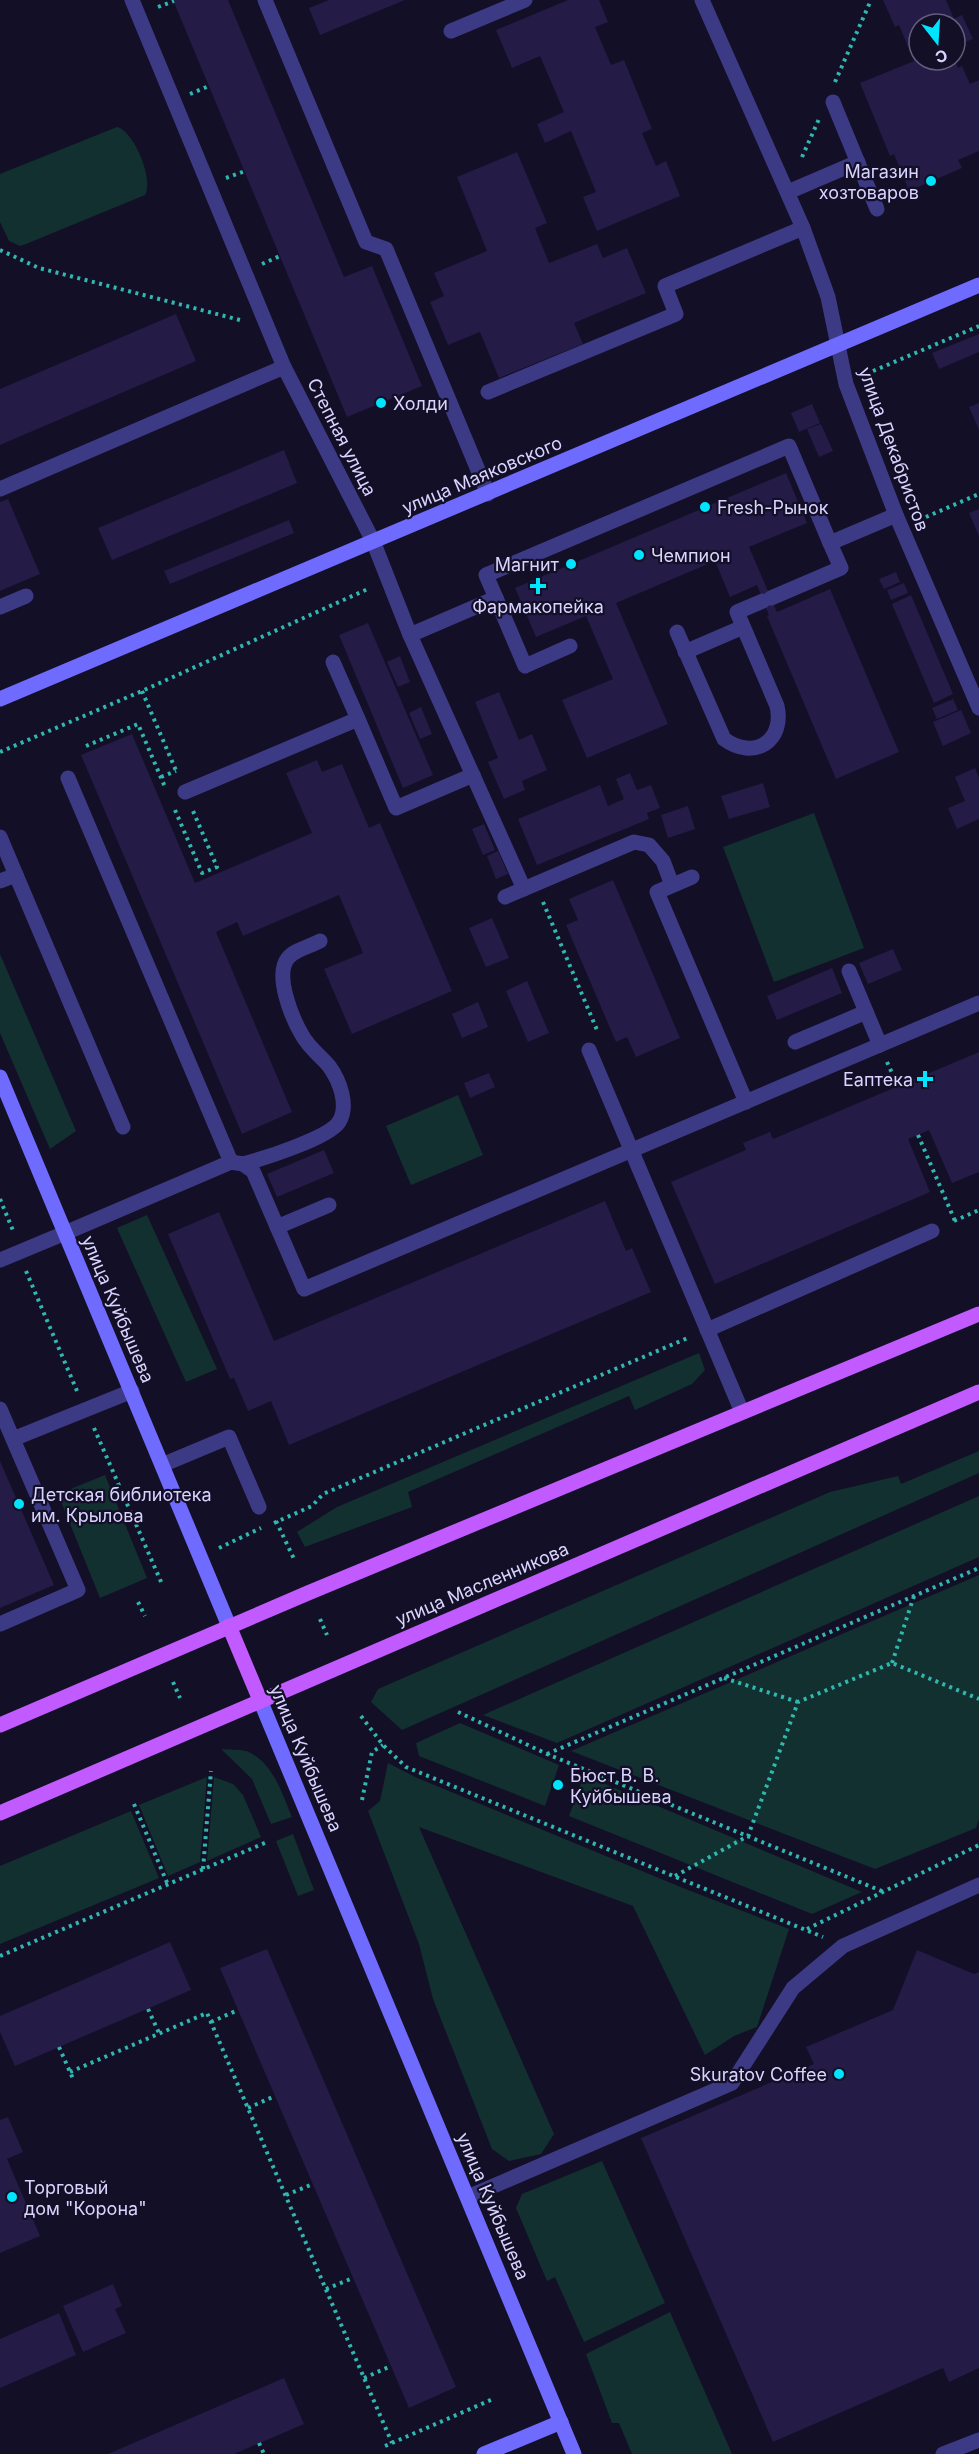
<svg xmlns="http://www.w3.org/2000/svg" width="979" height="2454" font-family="Inter,sans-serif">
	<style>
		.green { fill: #12302f }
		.building { fill: #241b47 }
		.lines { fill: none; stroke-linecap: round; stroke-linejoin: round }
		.path { stroke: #2fb8b0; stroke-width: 4; stroke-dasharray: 3 4.5; stroke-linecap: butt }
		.service { stroke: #3d3a85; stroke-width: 15 }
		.minor { stroke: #3d3a85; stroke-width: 15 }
		.secondary { stroke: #6f6bff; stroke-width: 15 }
		.primary { stroke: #c25bff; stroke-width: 15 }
		.poi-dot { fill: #00e5ff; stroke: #130f26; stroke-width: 2 }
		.labels { text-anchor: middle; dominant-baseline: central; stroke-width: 4.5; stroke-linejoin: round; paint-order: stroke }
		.poi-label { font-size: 18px; fill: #d9d4ff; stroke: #130f26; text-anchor: start }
		.street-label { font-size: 18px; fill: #d9d4ff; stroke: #130f26 }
	</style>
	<rect width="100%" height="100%" fill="#130f26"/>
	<g class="green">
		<path d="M117,127C134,131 154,180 145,195L26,244L20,246L9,241L0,222V174Z"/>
		<path d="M814,813L864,948L774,982L723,847Z"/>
		<path d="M0,954L76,1131L50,1149L0,1033Z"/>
		<path d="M458,1095L483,1155L411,1185L386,1126Z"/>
		<path d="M147,1215L217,1369L186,1382L117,1228Z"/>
		<path d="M699,1353L705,1370L692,1384L635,1410L629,1396L408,1492L412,1507L305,1547L297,1532L337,1507Z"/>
		<path d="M979,1451V1473L402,1730L371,1702L378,1689L830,1492L898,1476L901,1484Z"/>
		<path d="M105,1475L147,1578L100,1598L58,1494Z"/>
		<path d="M979,1496V1557L557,1743L483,1715Z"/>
		<path d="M979,1575V1819L976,1828L875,1869L571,1751Z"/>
		<path d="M460,1723L559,1765L545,1806L419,1756L416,1743Z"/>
		<path d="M221,1749C229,1750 239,1749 246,1751C273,1761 282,1794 292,1817L271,1824L252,1779Z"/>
		<path d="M388,1763L415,1777L683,1888L789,1929L757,2027L734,2036L705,2055L633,1906L419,1827L554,2134L541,2154L509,2161L492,2149L433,1999L419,1944L368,1811L380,1801Z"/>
		<path d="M584,1775L862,1892L812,1914L569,1816Z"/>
		<path d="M207,1777L200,1862L168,1876L139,1805Z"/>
		<path d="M214,1777L233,1784L243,1795L261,1837L207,1861Z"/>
		<path d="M131,1811L159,1878L0,1944V1866Z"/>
		<path d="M293,1834L314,1890L298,1896L276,1841Z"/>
		<path d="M602,2161L665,2303L584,2342L555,2277L547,2281L516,2208L522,2194Z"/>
		<path d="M670,2312L732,2454H632L619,2423H612L586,2354Z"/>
	</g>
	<g class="building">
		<path d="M173,0H228L344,277L372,266L422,386L347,417Z"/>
		<path d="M329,0H405L320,35L309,8Z"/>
		<path d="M568,0H599L608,22L595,27L611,65L624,60L652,129L642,133L656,166L666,161L680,196L597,231L583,197L596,192L571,131L545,143L537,124L564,112L540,56L512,68L496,30Z"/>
		<path d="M883,0H946L954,19L962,15L973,39L955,46V24H919V60H955L958,68L962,66L970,84L979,80V151L958,160L962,168L909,191L894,154L890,156L860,83L914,61L899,25L895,27Z"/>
		<path d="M517,152L547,223L535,228L549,263L597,244L603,258L627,248L646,293L574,323L583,344L499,378L480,332L448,345L430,302L444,296L434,273L487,251L457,177Z"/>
		<path d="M176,314L196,361L0,445V389Z"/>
		<path d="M979,334V352L939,369L932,353Z"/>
		<path d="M979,403V430L969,407Z"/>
		<path d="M812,404L820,423L799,432L791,413Z"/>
		<path d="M821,424L833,451L819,457L807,429Z"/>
		<path d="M284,450L297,483L112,560L98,528Z"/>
		<path d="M786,473L807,523L749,547L777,612L830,589L899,752L836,779L767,616L769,615L757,585L730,597L715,561L616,603L668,724L587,758L562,700L613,679L586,616L536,637L515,588Z"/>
		<path d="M8,499L40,574L0,591V502Z"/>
		<path d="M979,509V536L969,513Z"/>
		<path d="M289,520L294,533L170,584L164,571Z"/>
		<path d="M896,572L900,582L884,589L879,579Z"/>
		<path d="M904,583L908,593L891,600L887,590Z"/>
		<path d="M911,595L953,694L934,703L892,604Z"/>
		<path d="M368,623L433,775L403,788L339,635Z"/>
		<path d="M400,656L410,682L398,687L387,662Z"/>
		<path d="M499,692L519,740L532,734L547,770L522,781L525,790L504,799L488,762L498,758L475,702Z"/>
		<path d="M953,699L958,710L937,719L932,708Z"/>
		<path d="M421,707L432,734L420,739L409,713Z"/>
		<path d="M961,710L971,733L943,746L933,722Z"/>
		<path d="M132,734L195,883L312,833L286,773L317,760L322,772L342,764L369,828L380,823L452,991L352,1034L324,969L363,953L339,895L243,936L237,922L216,932L292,1112L242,1134L81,755Z"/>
		<path d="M975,768L979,778V819L957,829L948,808L965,801L955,777Z"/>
		<path d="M630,773L637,790L651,785L660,808L647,813L649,819L537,865L518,819L600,785L608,806L624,799L616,779Z"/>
		<path d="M763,783L770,807L729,819L721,796Z"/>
		<path d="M688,806L695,829L668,838L661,815Z"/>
		<path d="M484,824L495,850L483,855L472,829Z"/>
		<path d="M498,851L508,874L496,879L487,856Z"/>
		<path d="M613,880L680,1038L636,1057L627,1037L616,1042L566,925L578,920L569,899Z"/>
		<path d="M492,918L509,958L486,967L469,928Z"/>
		<path d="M893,949L902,970L868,984L859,963Z"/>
		<path d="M832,968L842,993L777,1020L767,996Z"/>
		<path d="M527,981L549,1033L528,1042L506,991Z"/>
		<path d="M478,1002L488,1027L462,1038L452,1014Z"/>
		<path d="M979,1052V1172L952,1183L929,1130L918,1135L908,1139L930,1192L715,1284L671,1182L746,1150L743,1143L770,1132L773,1139Z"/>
		<path d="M489,1073L495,1087L470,1098L464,1083Z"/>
		<path d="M324,1150L334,1173L277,1197L267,1174Z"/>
		<path d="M605,1201L626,1251L632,1248L651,1292L289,1445L271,1401L248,1411L234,1378L230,1379L168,1234L219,1212L274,1341Z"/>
		<path d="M0,1461L54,1585L0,1608Z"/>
		<path d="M170,1942L191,1990L15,2066L0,2032V2016Z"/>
		<path d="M267,1949L456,2387L409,2408L220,1968Z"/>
		<path d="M917,1950L974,1974L979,1972V2368L949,2382L943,2368L773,2442L641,2138L814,2064L806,2047L893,2010Z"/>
		<path d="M8,2117L23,2152L7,2159L40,2236L0,2253V2120Z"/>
		<path d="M113,2284L122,2306L115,2309L126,2333L83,2352L63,2306Z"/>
		<path d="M59,2313L76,2355L0,2388V2339Z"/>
		<path d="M284,2378L304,2424L234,2454H108Z"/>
	</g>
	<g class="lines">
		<g class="path">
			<path d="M158,7L174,1"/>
			<path d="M835,82L871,0"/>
			<path d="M190,94L209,86"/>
			<path d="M802,157L819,119"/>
			<path d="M226,178L245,171"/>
			<path d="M0,250L39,268L244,321"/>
			<path d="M262,264L280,256"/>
			<path d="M873,371L979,326"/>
			<path d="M919,520L979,494"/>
			<path d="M142,691L177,773"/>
			<path d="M86,746L138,724L165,787"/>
			<path d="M0,752L142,691L370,588"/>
			<path d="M161,777L176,771"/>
			<path d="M175,810L202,873L217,867L193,811"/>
			<path d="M543,902L597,1030"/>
			<path d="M887,1062L898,1086"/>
			<path d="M918,1135L955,1221"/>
			<path d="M0,1199L14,1233"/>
			<path d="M954,1221L979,1210"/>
			<path d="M26,1271L77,1391"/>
			<path d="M94,1428L162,1584"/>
			<path d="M276,1521L295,1561"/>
			<path d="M274,1523L312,1506L323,1494L690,1337"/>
			<path d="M219,1548L261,1528"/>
			<path d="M138,1602L145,1616"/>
			<path d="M320,1619L327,1635"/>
			<path d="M892,1663L914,1596"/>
			<path d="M724,1678L798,1702"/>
			<path d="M173,1682L180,1698"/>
			<path d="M458,1712L547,1754L884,1892"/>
			<path d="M361,1716L383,1745L406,1767L823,1937"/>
			<path d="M547,1754L979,1568"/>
			<path d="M362,1800L372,1752L383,1745"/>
			<path d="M134,1804L168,1885"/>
			<path d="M203,1869L211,1771"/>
			<path d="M675,1876L748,1836L798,1702L892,1663L979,1699"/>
			<path d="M807,1929L979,1845"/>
			<path d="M0,1956L267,1842"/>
			<path d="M148,2009L159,2033"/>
			<path d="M211,2022L238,2010"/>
			<path d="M59,2047L74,2081"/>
			<path d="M70,2072L207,2013L392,2443"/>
			<path d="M248,2108L275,2096"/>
			<path d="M286,2195L313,2184"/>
			<path d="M326,2289L353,2278"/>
			<path d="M364,2378L391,2366"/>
			<path d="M259,2443L264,2454"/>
			<path d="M385,2446L493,2399"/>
		</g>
		<g class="service">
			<path d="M265,0L366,242L386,249L488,494"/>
			<path d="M451,31L525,0"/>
			<path d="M833,102L877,209"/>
			<path d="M788,192L858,162"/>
			<path d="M488,392L676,314L665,286L803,228"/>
			<path d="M0,489L284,367"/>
			<path d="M496,598L525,666L570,646"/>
			<path d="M771,598L841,568L830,543L896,515"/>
			<path d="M0,607L26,596"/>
			<path d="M677,632L724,739C754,761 785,741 777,706L737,612L763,601"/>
			<path d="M410,635L496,598L486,575L789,446L830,543"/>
			<path d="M685,652L743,627"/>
			<path d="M333,662L358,719"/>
			<path d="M68,778L231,1162"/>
			<path d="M185,792L358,719L396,808L473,775"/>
			<path d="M0,837L16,875L0,881"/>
			<path d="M16,875L123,1127"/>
			<path d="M692,877L657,892L746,1102"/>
			<path d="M505,897L634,842L649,845L663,861L672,885"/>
			<path d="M849,971L880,1045"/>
			<path d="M795,1042L866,1012"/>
			<path d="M589,1050L742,1412"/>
			<path d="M243,1164C262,1159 329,1138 339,1122C349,1106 340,1081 329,1066C321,1056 309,1048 302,1035C292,1018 274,975 288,958C294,950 311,946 320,941"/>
			<path d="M277,1227L329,1205"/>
			<path d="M65,1233L231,1162L243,1164L253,1171L304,1289L979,1003"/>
			<path d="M707,1330L932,1231"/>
			<path d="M0,1409L78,1590L0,1624"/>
			<path d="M13,1439L132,1391"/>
			<path d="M162,1465L229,1437L259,1507"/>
			<path d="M468,2197L732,2083L793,1988L843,1946L979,1885"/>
		</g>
		<g class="minor">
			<path d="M132,0L284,367L373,541L410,635L524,889"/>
			<path d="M702,0L803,228L828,297L846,384L896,515L979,708"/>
			<path d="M0,1260L65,1233"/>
			<path d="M943,2454L979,2440"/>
		</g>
		<g class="secondary">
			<path d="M0,699L979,285"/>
			<path d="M0,1077L229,1626"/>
			<path d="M260,1700L574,2454"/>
			<path d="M484,2454L561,2422"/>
		</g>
		<g class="primary">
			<path d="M229,1626L260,1700"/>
			<path d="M0,1725L308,1593L979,1314"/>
			<path d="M0,1813L979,1392"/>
		</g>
	</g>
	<g class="poi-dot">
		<circle cx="931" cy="181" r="6"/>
		<circle cx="381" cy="403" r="6"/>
		<circle cx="705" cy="507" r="6"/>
		<circle cx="639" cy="555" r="6"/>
		<circle cx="571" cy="564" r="6"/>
		<path d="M535 577h6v6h6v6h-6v6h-6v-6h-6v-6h6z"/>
		<path d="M922 1070h6v6h6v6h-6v6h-6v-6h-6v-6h6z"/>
		<circle cx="19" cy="1504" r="6"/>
		<circle cx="558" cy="1785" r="6"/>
		<circle cx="839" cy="2074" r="6"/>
		<circle cx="12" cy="2197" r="6"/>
	</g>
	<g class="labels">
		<g class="poi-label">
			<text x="919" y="171" text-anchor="end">Магазин<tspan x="919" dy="21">хозтоваров</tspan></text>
			<text x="393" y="403">Холди</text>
			<text x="717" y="507">Fresh-Рынок</text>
			<text x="651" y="555">Чемпион</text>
			<text x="559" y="564" text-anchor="end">Магнит</text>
			<text x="538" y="606" text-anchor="middle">Фармакопейка</text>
			<text x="913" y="1079" text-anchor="end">Еаптека</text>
			<text x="31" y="1494">Детская библиотека<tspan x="31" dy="21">им. Крылова</tspan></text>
			<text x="570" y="1775">Бюст В. В.<tspan x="570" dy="21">Куйбышева</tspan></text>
			<text x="827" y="2074" text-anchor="end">Skuratov Coffee</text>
			<text x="24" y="2187">Торговый<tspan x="24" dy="21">дом "Корона"</tspan></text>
		</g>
		<g class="street-label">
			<text transform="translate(342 437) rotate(63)">Степная улица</text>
			<text transform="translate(894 449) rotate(70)">улица Декабристов</text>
			<text transform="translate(482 475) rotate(-23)">улица Маяковского</text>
			<text transform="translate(118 1309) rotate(67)">улица Куйбышева</text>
			<text transform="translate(482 1584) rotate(-23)">улица Масленникова</text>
			<text transform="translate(306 1758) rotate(67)">улица Куйбышева</text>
			<text transform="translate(493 2206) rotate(67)">улица Куйбышева</text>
		</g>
	</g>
	<g transform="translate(937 42) rotate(163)"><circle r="28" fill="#130f26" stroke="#625e7d" stroke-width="1.5"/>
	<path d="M0-4.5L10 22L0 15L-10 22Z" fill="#00e5ff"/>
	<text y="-9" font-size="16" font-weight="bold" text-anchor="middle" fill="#d9d4ff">С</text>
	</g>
</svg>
